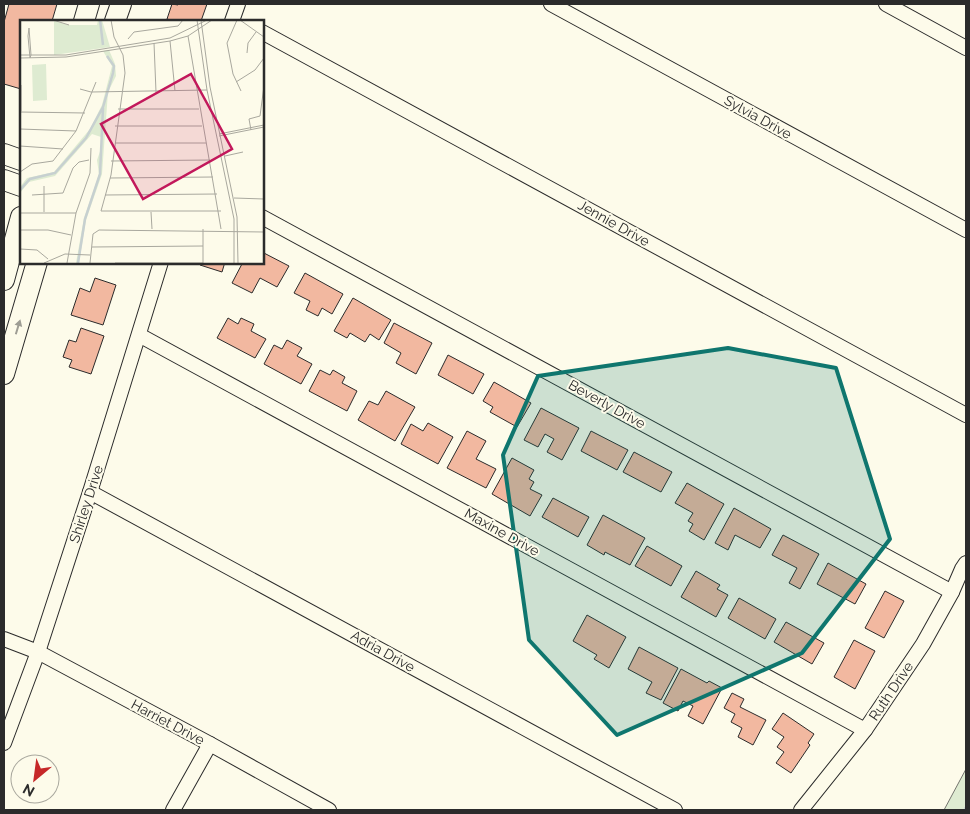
<svg xmlns="http://www.w3.org/2000/svg" width="970" height="814" font-family="Raleway,sans-serif">
	<style>
		.green { fill: #deebd1; stroke: #74746e }
		.lines { fill: none; stroke-linecap: round; stroke-linejoin: round }
		.stream { stroke: #c7d0d0; stroke-width: 4.5 }
		.building { fill: #f2b8a0; stroke: #2b2b2b }
		.street-casing { stroke: #2b2b2b; stroke-width: 16 }
		.secondary-casing { stroke: #2b2b2b; stroke-width: 22 }
		.street { stroke: #fdfbea; stroke-width: 14 }
		.secondary { stroke: #fdfbea; stroke-width: 20 }
		.oneway { fill: #9e9d94 }
		.marked { fill: #0f766e; fill-opacity: 0.2; stroke: #0f766e; stroke-width: 4; stroke-linejoin: round }
		.labels { text-anchor: middle; dominant-baseline: central; stroke-width: 4; stroke-linejoin: round; paint-order: stroke }
		.street-label { font-size: 14px; fill: #2b2b2b; stroke: #fdfbea }
		.inset-river { fill: none; stroke: #c7d0d0; stroke-width: 2.5 }
		.inset-road { fill: none; stroke: #a9a89e; stroke-width: 1 }
		.view { fill: #c2185b; fill-opacity: 0.15; stroke: #c2185b; stroke-width: 2.5 }
		.inset-edge { fill: none; stroke: #2b2b2b; stroke-width: 2.5 }
	</style>
	<rect width="100%" height="100%" fill="#fdfbea"/>
	<path class="green" d="M966,769V810H944Z"/>
	<g class="lines">
		<path class="stream" d="M966,810V809"/>
	</g>
	<g class="building">
		<path d="M9,4H57L52,21H21V89L4,84V22Z"/>
		<path d="M172,4L178,5V4H207L201,21H174L167,19Z"/>
		<path d="M262,252L289,266L277,287L260,278L252,293L232,283L243,262H262Z"/>
		<path d="M201,262H225L222,272L200,265Z"/>
		<path d="M305,273L343,294L332,314L322,308L318,316L306,310L310,301L294,293Z"/>
		<path d="M95,278L116,285L103,325L71,315L80,288L90,292Z"/>
		<path d="M353,298L391,320L379,340L370,334L365,342L350,333L347,338L334,331Z"/>
		<path d="M228,318L238,324L241,318L254,324L251,331L266,339L255,358L217,338Z"/>
		<path d="M394,323L432,343L416,374L396,363L401,353L384,343Z"/>
		<path d="M81,328L104,336L91,374L69,367L72,360L63,357L69,340L76,342Z"/>
		<path d="M287,340L302,348L297,356L312,364L301,384L264,364L274,345L282,349Z"/>
		<path d="M448,355L484,374L473,394L438,375Z"/>
		<path d="M320,370L330,375L333,370L345,377L342,383L357,391L347,411L309,391Z"/>
		<path d="M494,382L531,403L517,427L490,412L493,407L483,401Z"/>
		<path d="M386,391L415,407L395,441L358,420L369,401L378,405Z"/>
		<path d="M541,408L579,428L562,460L547,452L554,439L545,434L538,447L524,440Z"/>
		<path d="M428,423L453,437L438,464L401,444L411,424L423,431Z"/>
		<path d="M467,431L486,441L476,459L496,469L486,488L447,468Z"/>
		<path d="M591,431L628,450L617,470L581,451Z"/>
		<path d="M634,452L672,472L661,492L623,472Z"/>
		<path d="M512,458L534,470L529,479L534,482L530,489L542,495L530,516L492,494Z"/>
		<path d="M687,483L724,504L704,540L689,531L693,524L688,521L693,513L675,503Z"/>
		<path d="M553,498L589,517L578,537L542,517Z"/>
		<path d="M734,508L771,529L760,548L735,535L728,550L715,543Z"/>
		<path d="M603,515L645,538L630,565L605,552L604,555L587,545Z"/>
		<path d="M783,535L819,554L800,589L789,583L797,568L772,555Z"/>
		<path d="M647,546L682,566L671,586L635,566Z"/>
		<path d="M828,563L866,584L855,604L817,584Z"/>
		<path d="M696,571L720,585L717,589L728,595L716,617L681,597Z"/>
		<path d="M885,591L904,601L884,638L865,628Z"/>
		<path d="M739,598L776,619L765,639L728,618Z"/>
		<path d="M587,615L626,637L609,668L594,659L597,655L573,641Z"/>
		<path d="M786,622L824,643L812,664L774,642Z"/>
		<path d="M854,640L875,651L855,689L834,677Z"/>
		<path d="M639,647L678,668L661,700L646,693L652,682L628,669Z"/>
		<path d="M681,669L707,683L709,681L722,688L703,724L688,716L693,706L683,701L678,711L663,703Z"/>
		<path d="M732,693L744,699L740,707L766,720L753,745L738,737L742,728L731,722L735,714L724,708Z"/>
		<path d="M783,713L814,734L808,743L810,745L791,773L776,763L784,752L777,747L784,737L772,729Z"/>
	</g>
	<g class="lines">
		<g class="street-casing">
			<g id="street">
				<path d="M551,4L966,230"/>
				<path d="M886,4L966,48"/>
				<path d="M232,21L238,4"/>
				<path d="M262,32L966,415"/>
				<path d="M262,217L952,592"/>
				<path d="M139,335L865,730"/>
				<path d="M90,492L675,810"/>
				<path d="M4,639L38,652L210,744L329,810"/>
				<path d="M4,743L38,652L90,492L161,262"/>
				<path d="M173,810L210,744"/>
				<path d="M801,810L865,730L923,644L952,592L962,569L966,563"/>
			</g>
		</g>
		<g class="secondary-casing">
			<g id="secondary">
				<path d="M84,21L89,4"/>
				<path d="M115,21L121,4"/>
				<path d="M4,154L21,160"/>
				<path d="M4,180L21,186"/>
				<path d="M4,280L21,217"/>
				<path d="M4,374L37,262"/>
			</g>
		</g>
		<use href="#street" class="street"/>
		<use href="#secondary" class="secondary"/>
	</g>
	<defs><path id="oneway-solid" d="M-6-.8H1V-3.2L6.5 0L1 3.2V.8H-6Z" transform="scale(1.25)"/></defs>
	<use class="oneway" href="#oneway-solid" transform="translate(18 327) rotate(-73)"/>
	<path class="marked" d="M728,348L836,368L890,539L802,653L617,735L529,640L503,455L538,376Z"/>
	<g class="labels">
		<g class="street-label">
			<text transform="translate(758 117) rotate(29)">Sylvia Drive</text>
			<text transform="translate(614 223) rotate(29)">Jennie Drive</text>
			<text transform="translate(607 404) rotate(29)">Beverly Drive</text>
			<text transform="translate(86 504) rotate(-72)">Shirley Drive</text>
			<text transform="translate(502 532) rotate(29)">Maxine Drive</text>
			<text transform="translate(383 651) rotate(29)">Adria Drive</text>
			<text transform="translate(891 691) rotate(-56)">Ruth Drive</text>
			<text transform="translate(168 722) rotate(28)">Harriet Drive</text>
		</g>
	</g>
	<g transform="translate(20 20)">
		<rect width="244" height="244" fill="#fdfbea"/>
		<path d="M78,0H82L90,27L34,35V1L49,5H77ZM89,30L95,44L96,56L88,72L82,154L66,200L59,243H56L64,198L79,154L77,140L82,126L81,117L72,114L35,156L9,162L0,173V167L7,158L34,152L70,109L82,85L92,46L83,31ZM26,44L27,80L13,81L12,45Z" fill="#deebd1"/>
		<path class="inset-river" d="M80,0L83,25M0,170L10,159L35,153L66,118L83,87L93,53L94,46L87,36M58,243L65,199L80,154L83,88"/>
		<path class="inset-road" d="M33,0L49,5M91,0L94,17L103,35L105,53L91,155L81,191H201M177,0L187,70L214,199V243M181,0L190,67L217,197L218,243M217,0L207,23L213,54L221,71M220,0L244,17M9,8L11,35L10,38L8,16ZM168,16L201,209M108,19L114,12L158,6L163,0M150,21L155,71M134,23L136,72M227,33L228,23L236,12M0,35H46L150,18L187,0M0,38L46,37L150,21L168,16L192,0M216,62L235,50L244,38M1,65V91M60,69L71,72L187,70M98,89H179M0,92L65,93M95,106H182M0,109L56,111M231,110L229,99L240,96L244,66M199,114L244,105M199,116L244,107M95,123H186M0,126L43,129M205,136L223,132M91,141L190,140M0,152L12,144L33,141L56,111L76,62M90,158L193,157M12,175L43,173L53,148L59,142L69,140M85,175L197,174M214,178L244,179M24,192V166M131,192L132,209M0,193H56M183,209V243M0,210H28L51,215M72,227L183,226M0,229L17,230L28,239M24,243L45,234L70,235M47,243L56,193L70,153L71,128M70,243L73,214L79,210L244,212M95,243H183"/>
		<path class="view" d="M171,54L212,129L123,179L81,104Z"/>
		<rect width="244" height="244" class="inset-edge"/>
	</g>
	<rect width="970" height="814" fill="none" stroke="#2b2b2b" stroke-width="10"/>
	<g transform="translate(35 779) rotate(209)"><circle r="24" fill="#fdfbea" stroke="#a9a89e"/>
	<path d="M0-4L9 19L0 12L-9 19Z" fill="#c62828"/>
	<text y="-8" font-size="14" font-weight="bold" text-anchor="middle" fill="#2b2b2b">N</text>
	</g>
</svg>
